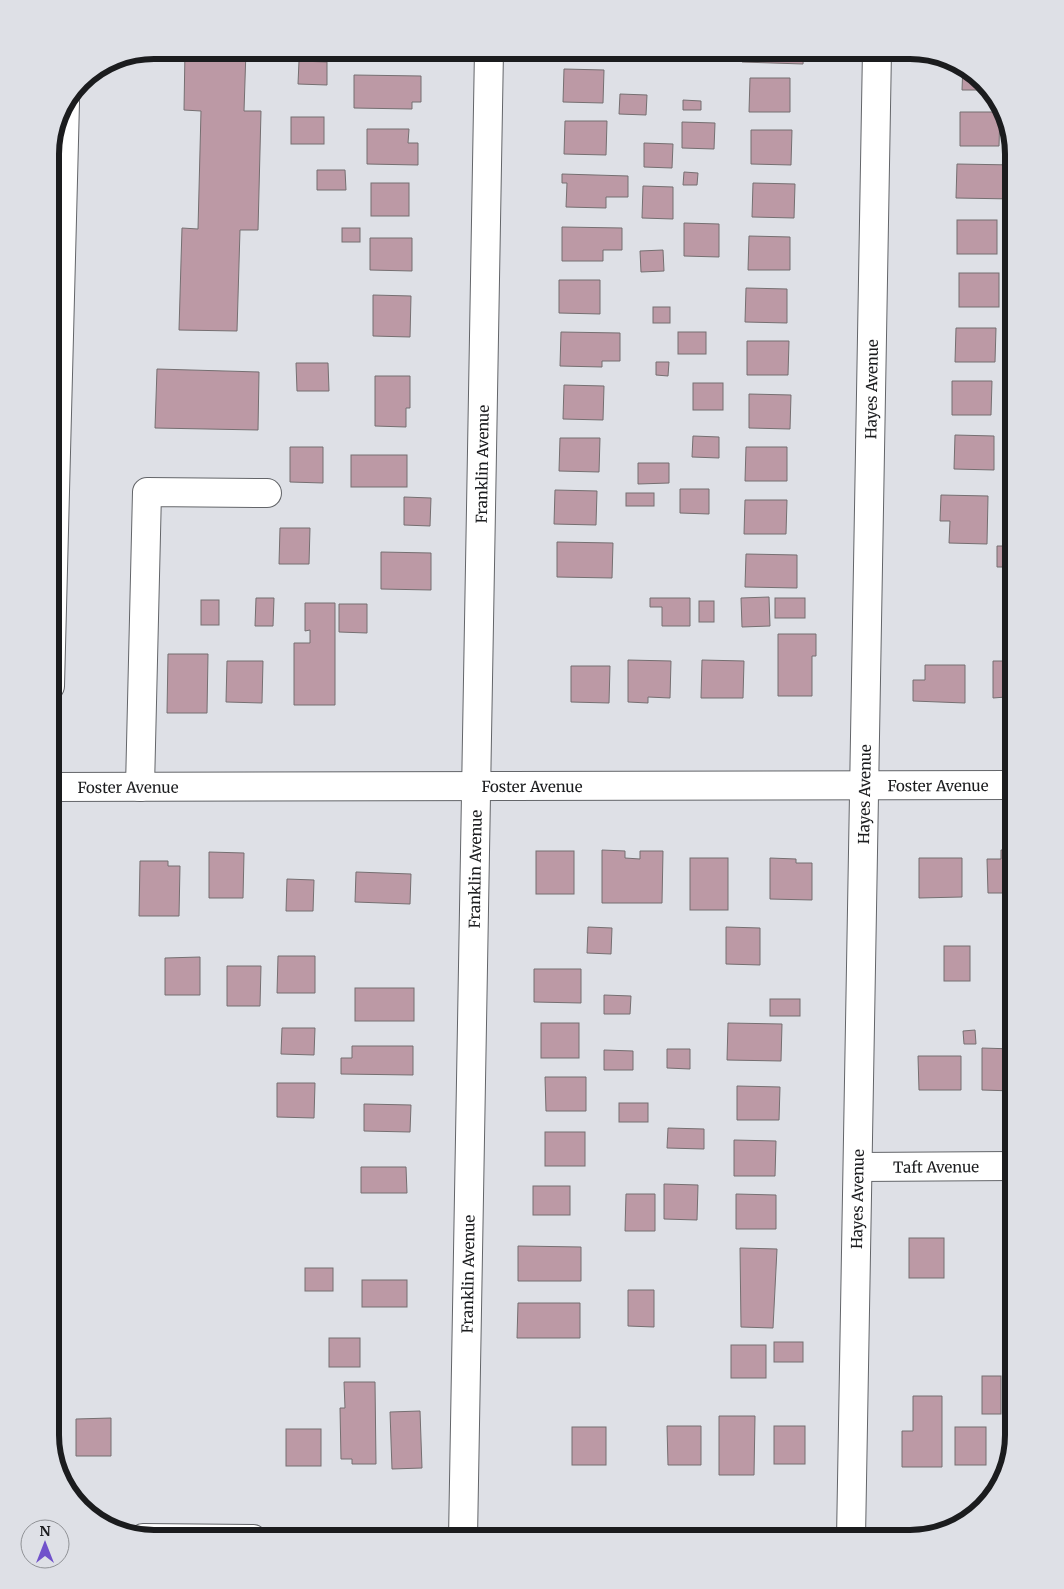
<svg xmlns="http://www.w3.org/2000/svg" width="1064" height="1589" font-family="Merriweather,serif">
	<style>
		.building { fill: #bc99a5; stroke: #756f71 }
		.lines { fill: none; stroke-linecap: round; stroke-linejoin: round }
		.minor-casing { stroke: #636569; stroke-width: 30 }
		.major-casing { stroke: #636569; stroke-width: 30 }
		.minor { stroke: #fff; stroke-width: 28 }
		.major { stroke: #fff; stroke-width: 28 }
		.labels { text-anchor: middle; dominant-baseline: central; stroke-width: 4.5; stroke-linejoin: round; paint-order: stroke }
		.street-label { font-size: 15px; fill: #1b1c1e; stroke: #dee0e6 }
		.rim { fill: none; stroke: #1b1c1e; stroke-width: 6 }
	</style>
	<rect width="100%" height="100%" fill="#dee0e6"/>
	<g class="building">
		<path d="M185,50H246L244,111H261L258,230H240L237,331L179,330L182,228L198,229L201,111L184,110Z"/>
		<path d="M375,50H415V54L375,53Z"/>
		<path d="M742,50H804L803,64L742,62Z"/>
		<path d="M299,61L327,62V85L298,84Z"/>
		<path d="M963,64L988,90H962Z"/>
		<path d="M564,69L604,70L603,103L563,102Z"/>
		<path d="M354,75L421,76V102H412V109L354,108Z"/>
		<path d="M750,78H790V112H749Z"/>
		<path d="M620,94L647,95L646,115L619,114Z"/>
		<path d="M683,100L701,101V110H683Z"/>
		<path d="M960,112H1000L999,146H960Z"/>
		<rect x="291" y="117" width="33" height="27"/>
		<path d="M565,121H607L606,155L564,154Z"/>
		<path d="M682,122L715,123L714,149L682,148Z"/>
		<path d="M367,129H409L408,143H418V165L367,164Z"/>
		<path d="M751,130H792L791,165L751,164Z"/>
		<path d="M644,143L673,144L672,168L644,167Z"/>
		<path d="M957,164L1014,165V199L956,198Z"/>
		<path d="M317,170H345L346,190H317Z"/>
		<path d="M684,172L698,173L697,185H683Z"/>
		<path d="M562,174L628,176V197H606V208L566,207L567,183H562Z"/>
		<rect x="371" y="183" width="38" height="33"/>
		<path d="M753,183L795,184L794,218L752,217Z"/>
		<path d="M643,186L673,187V219L642,218Z"/>
		<rect x="957" y="220" width="40" height="34"/>
		<path d="M684,223L719,224V257L684,256Z"/>
		<path d="M562,227L622,228V250H603V261H562Z"/>
		<rect x="342" y="228" width="18" height="14"/>
		<path d="M749,236L790,237V270H748Z"/>
		<path d="M370,238H412V271L370,270Z"/>
		<path d="M663,250L664,271L641,272L640,251Z"/>
		<rect x="959" y="273" width="40" height="34"/>
		<path d="M559,280H600V314L559,313Z"/>
		<path d="M746,288L787,289V323L745,322Z"/>
		<path d="M373,295L411,296L410,337L373,336Z"/>
		<rect x="653" y="307" width="17" height="16"/>
		<path d="M956,328H996L995,362H955Z"/>
		<path d="M561,332L620,333V361H602V367L560,366Z"/>
		<rect x="678" y="332" width="28" height="22"/>
		<path d="M747,341H789L788,375H747Z"/>
		<path d="M656,362H669L668,376L656,375Z"/>
		<path d="M296,363H328L329,391H297Z"/>
		<path d="M157,369L259,372L258,430L155,428Z"/>
		<path d="M375,376H410V408H406V427L375,426Z"/>
		<path d="M952,381H992L991,415H952Z"/>
		<rect x="693" y="383" width="30" height="27"/>
		<path d="M564,385L604,386L603,420L563,419Z"/>
		<path d="M749,394L791,395L790,429L749,428Z"/>
		<path d="M955,435L994,436V470L954,469Z"/>
		<path d="M693,436L719,437V458L692,457Z"/>
		<path d="M560,438H600L599,472L559,471Z"/>
		<path d="M290,447H323V483L290,482Z"/>
		<path d="M746,447H787V481H745Z"/>
		<rect x="351" y="455" width="56" height="32"/>
		<path d="M638,463H669V483L638,484Z"/>
		<path d="M680,489H709V514L680,513Z"/>
		<path d="M555,490L597,491L596,525L554,524Z"/>
		<rect x="626" y="493" width="28" height="13"/>
		<path d="M941,495L988,496L987,544L949,543L950,521H940Z"/>
		<path d="M404,497L431,498L430,526L404,525Z"/>
		<path d="M745,500H787L786,534H744Z"/>
		<path d="M280,528H310L309,564H279Z"/>
		<path d="M1006,537H1014V567H997V546H1006Z"/>
		<path d="M557,542L613,543L612,578L557,577Z"/>
		<path d="M381,552L431,553V590L381,589Z"/>
		<path d="M746,554L797,555V588L745,587Z"/>
		<path d="M769,597L770,626L742,627L741,598Z"/>
		<path d="M256,598H274L273,626H255Z"/>
		<path d="M650,598H690V626H662V607H650Z"/>
		<rect x="775" y="598" width="30" height="20"/>
		<rect x="201" y="600" width="18" height="25"/>
		<rect x="699" y="601" width="15" height="21"/>
		<path d="M305,603H335V705H294V643H310V630L305,631Z"/>
		<path d="M339,604H367V633L339,632Z"/>
		<path d="M778,634H816V656H812V696H778Z"/>
		<path d="M168,654H208L207,713H167Z"/>
		<path d="M1008,656H1014V702H1006V697L993,698V661H1008Z"/>
		<path d="M628,660L671,661L670,698L648,697V703L628,702Z"/>
		<path d="M702,660L744,661L743,698H701Z"/>
		<path d="M227,661H263L262,703L226,702Z"/>
		<path d="M925,665H965V703L913,701V680H925Z"/>
		<path d="M571,666H610L609,703L571,702Z"/>
		<path d="M602,850L625,851V858L640,859V851H663L662,903H602Z"/>
		<path d="M1001,850H1014V893H988L987,859H1001Z"/>
		<rect x="536" y="851" width="38" height="43"/>
		<path d="M209,852L244,853L243,898H209Z"/>
		<rect x="690" y="858" width="38" height="52"/>
		<path d="M770,858L796,859V863H812V900L770,899Z"/>
		<path d="M919,858H962V897L919,898Z"/>
		<path d="M140,861H168V866H180L179,916H139Z"/>
		<path d="M356,872L411,874L410,904L355,902Z"/>
		<path d="M287,879L314,880L313,911H286Z"/>
		<path d="M588,927L612,928L611,954L587,953Z"/>
		<path d="M726,927L760,928V965L726,964Z"/>
		<rect x="944" y="946" width="26" height="35"/>
		<path d="M278,956H315V993H277Z"/>
		<path d="M200,957V995H165V958Z"/>
		<path d="M227,966H261L260,1006H227Z"/>
		<path d="M534,969H581V1003L534,1002Z"/>
		<rect x="355" y="988" width="59" height="33"/>
		<path d="M604,995L631,996L630,1014H604Z"/>
		<rect x="770" y="999" width="30" height="17"/>
		<rect x="541" y="1023" width="38" height="35"/>
		<path d="M728,1023L782,1024L781,1061L727,1060Z"/>
		<path d="M282,1028H315L314,1055L281,1054Z"/>
		<path d="M975,1030L976,1044H964L963,1031Z"/>
		<path d="M352,1046H413V1075L341,1074V1058H352Z"/>
		<path d="M982,1048L1014,1049V1091L982,1090Z"/>
		<path d="M667,1049H690V1069L667,1068Z"/>
		<path d="M604,1050L633,1051V1070H604Z"/>
		<path d="M918,1056H961V1090H919Z"/>
		<path d="M545,1077H586V1111H546Z"/>
		<path d="M277,1083H315L314,1118L277,1117Z"/>
		<path d="M737,1086L780,1087L779,1120H737Z"/>
		<rect x="619" y="1103" width="29" height="19"/>
		<path d="M364,1104L411,1105L410,1132L364,1131Z"/>
		<path d="M668,1128L704,1129V1149L667,1148Z"/>
		<rect x="545" y="1132" width="40" height="34"/>
		<path d="M734,1140L776,1141L775,1176H734Z"/>
		<path d="M361,1167H406L407,1193H361Z"/>
		<path d="M664,1184L698,1185L697,1220L664,1219Z"/>
		<rect x="533" y="1186" width="37" height="29"/>
		<path d="M626,1194H655V1231H625Z"/>
		<path d="M736,1194L776,1195V1229H736Z"/>
		<rect x="909" y="1238" width="35" height="40"/>
		<path d="M518,1246L581,1247V1281H518Z"/>
		<path d="M740,1248L777,1249L773,1328L741,1327Z"/>
		<rect x="305" y="1268" width="28" height="23"/>
		<rect x="362" y="1280" width="45" height="27"/>
		<path d="M628,1290H654V1327L628,1326Z"/>
		<path d="M518,1303H580V1338H517Z"/>
		<rect x="329" y="1338" width="31" height="29"/>
		<rect x="774" y="1342" width="29" height="20"/>
		<rect x="731" y="1345" width="35" height="33"/>
		<rect x="982" y="1376" width="19" height="38"/>
		<path d="M344,1382H375L376,1464H352V1459H341L340,1408H345Z"/>
		<path d="M913,1396H942V1467H902V1431H913Z"/>
		<path d="M420,1411L422,1468L392,1469L390,1412Z"/>
		<path d="M719,1416H755L754,1475H719Z"/>
		<path d="M111,1418V1456H76V1419Z"/>
		<path d="M1007,1422H1014V1436L1007,1461Z"/>
		<path d="M667,1426H701V1465H668Z"/>
		<rect x="774" y="1426" width="31" height="38"/>
		<rect x="572" y="1427" width="34" height="38"/>
		<rect x="955" y="1427" width="31" height="38"/>
		<rect x="286" y="1429" width="35" height="37"/>
	</g>
	<g class="lines">
		<g class="minor-casing">
			<g id="minor">
				<path id="s1" d="M50,787L1014,785"/>
				<path d="M140,787L147,492L267,493"/>
				<path id="s2" d="M858,1167L1014,1166"/>
				<path d="M143,1538L253,1539"/>
				<path id="s3" d="M463,1539L489,50"/>
				<path id="s4" d="M851,1539L877,50"/>
			</g>
		</g>
		<g class="major-casing">
			<path id="major" d="M50,686L65,102"/>
		</g>
		<use href="#minor" class="minor"/>
		<use href="#major" class="major"/>
	</g>
	<g class="labels">
		<g class="street-label">
			<text stroke="none"><textPath href="#s4" startOffset="1150">Hayes Avenue</textPath></text>
			<text stroke="none"><textPath href="#s3" startOffset="1075">Franklin Avenue</textPath></text>
			<text stroke="none"><textPath href="#s1" startOffset="888">Foster Avenue</textPath></text>
			<text stroke="none"><textPath href="#s1" startOffset="482">Foster Avenue</textPath></text>
			<text stroke="none"><textPath href="#s1" startOffset="78">Foster Avenue</textPath></text>
			<text stroke="none"><textPath href="#s4" startOffset="745">Hayes Avenue</textPath></text>
			<text stroke="none"><textPath href="#s3" startOffset="670">Franklin Avenue</textPath></text>
			<text stroke="none"><textPath href="#s2" startOffset="78">Taft Avenue</textPath></text>
			<text stroke="none"><textPath href="#s4" startOffset="340">Hayes Avenue</textPath></text>
			<text stroke="none"><textPath href="#s3" startOffset="265">Franklin Avenue</textPath></text>
		</g>
	</g>
	<path d="M0 0H1064V1589H0ZM154 59H910A95 95 0 0 1 1005 154V1435A95 95 0 0 1 910 1530H154A95 95 0 0 1 59 1435V154A95 95 0 0 1 154 59Z" fill="#dee0e6" fill-rule="evenodd"/>
	<path class="rim" d="M154 59H910A95 95 0 0 1 1005 154V1435A95 95 0 0 1 910 1530H154A95 95 0 0 1 59 1435V154A95 95 0 0 1 154 59Z"/>
	<g transform="translate(45 1544)"><circle r="24" fill="#dee0e6" stroke="#909296"/>
	<path d="M0-4L9 19L0 12L-9 19Z" fill="#7152cb"/>
	<text y="-8" font-size="14" font-weight="bold" text-anchor="middle" fill="#1b1c1e">N</text>
	</g>
</svg>
